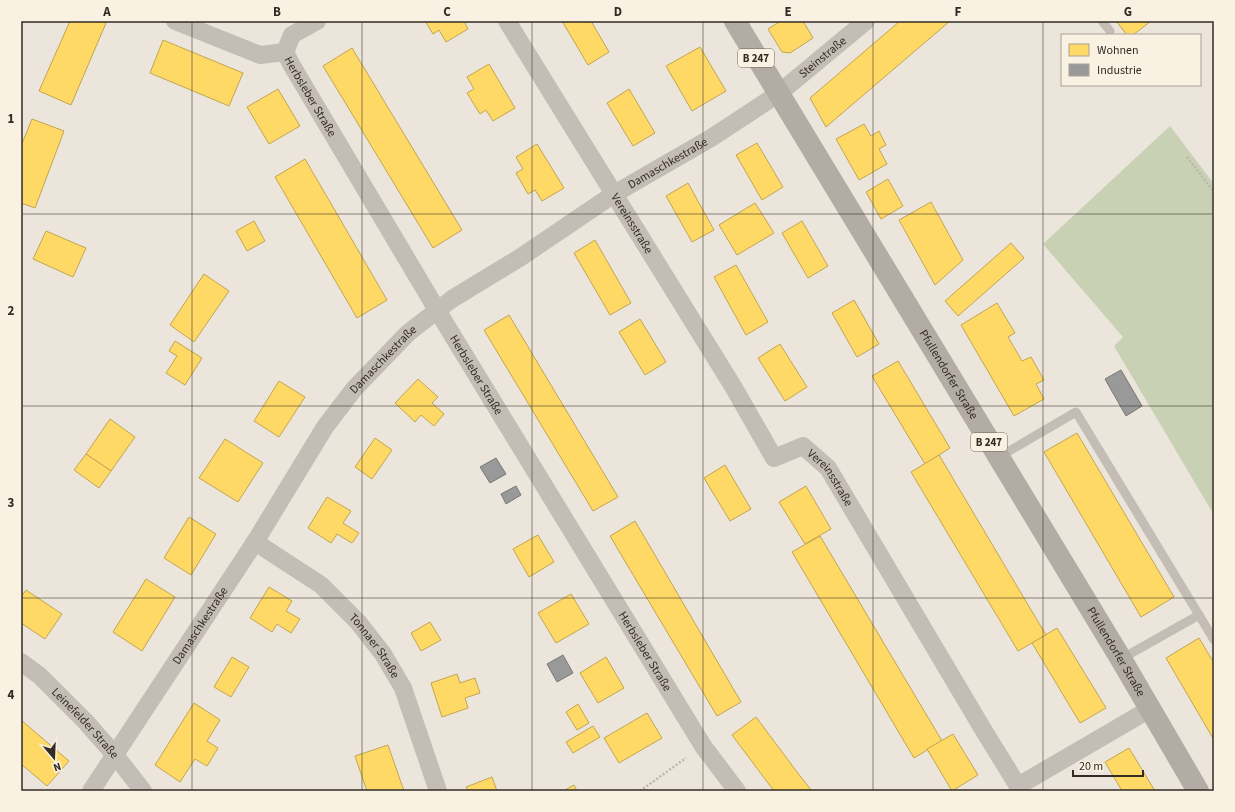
<svg xmlns="http://www.w3.org/2000/svg" width="1235" height="812" font-family="'Source Sans 3',sans-serif">
	<style>
		.green { fill: #c9d1b4 }
		.homes { fill: #ffd966; stroke: #c2a552 }
		.industry { fill: #999; stroke: #7a7876 }
		.lines { fill: none; stroke-linecap: round; stroke-linejoin: round }
		.path { stroke: #bcb6ae; stroke-width: 2.5; stroke-dasharray: 2 2; stroke-linecap: butt }
		.service { stroke: #c3bdb5; stroke-width: 9 }
		.minor { stroke: #c3bdb5; stroke-width: 18 }
		.primary { stroke: #b2aca4; stroke-width: 22 }
		.grid { fill: none; stroke: #332b24; stroke-width: 1; stroke-opacity: 0.55 }
		.labels { text-anchor: middle; dominant-baseline: central; stroke-width: 4; stroke-linejoin: round; paint-order: stroke }
		.shield { fill: #f9f1e2; stroke: #6e665d; stroke-width: 1 }
		.shield-label { font-size: 11px; font-weight: bold; fill: #332b24 }
		.street-label { font-size: 12px; fill: #332b24; stroke: #f9f1e2 }
		.neatline { fill: none; stroke: #332b24; stroke-width: 1.5 }
		.grid-label { font-size: 13px; text-anchor: middle; font-weight: bold; fill: #332b24 }
	</style>
	<rect width="100%" height="100%" fill="#ebe5db"/>
	<path class="green" d="M1170,126L1214,184V515L1114,346L1123,337L1043,244Z"/>
	<g class="homes">
		<path d="M70,21H101L106,23L71,105L39,91Z"/>
		<path d="M425,21H464L468,29L446,42L439,30L433,34Z"/>
		<path d="M562,21H591L609,52L588,65Z"/>
		<path d="M778,21H803L813,38L790,53L782,52L768,29L779,22Z"/>
		<path d="M900,21H950L826,127L810,98Z"/>
		<path d="M1116,21H1151L1133,35H1127Z"/>
		<path d="M163,40L243,73L229,106L150,73Z"/>
		<path d="M700,47L726,91L692,111L666,66Z"/>
		<path d="M352,48L462,230L433,248L323,66Z"/>
		<path d="M489,64L515,108L493,121L486,110L480,114L467,93L474,89L467,77Z"/>
		<path d="M278,89L300,126L269,144L247,107Z"/>
		<path d="M629,89L655,133L633,146L607,103Z"/>
		<path d="M32,119L64,131L35,208L21,203V146Z"/>
		<path d="M864,124L871,136L879,131L886,145L879,149L887,164L859,180L836,139Z"/>
		<path d="M757,143L783,187L762,200L736,155Z"/>
		<path d="M537,144L564,188L542,201L535,190L528,194L516,173L523,169L516,157Z"/>
		<path d="M305,159L387,300L357,318L275,177Z"/>
		<path d="M888,179L903,206L881,219L866,192Z"/>
		<path d="M688,183L714,230L692,242L666,196Z"/>
		<path d="M931,202L963,260L935,285L899,220Z"/>
		<path d="M755,203L774,233L737,255L719,225Z"/>
		<path d="M254,221L265,241L247,251L236,231Z"/>
		<path d="M802,221L828,266L808,278L782,233Z"/>
		<path d="M46,231L86,248L73,277L33,259Z"/>
		<path d="M595,240L631,303L610,315L574,253Z"/>
		<path d="M1011,243L1024,258L958,316L945,301Z"/>
		<path d="M736,265L768,322L746,335L714,277Z"/>
		<path d="M204,274L229,291L194,342L170,325Z"/>
		<path d="M854,300L879,344L857,357L832,313Z"/>
		<path d="M997,303L1015,333L1008,337L1022,361L1031,357L1044,380L1036,384L1044,399L1014,416L961,325Z"/>
		<path d="M509,315L618,497L593,511L484,330Z"/>
		<path d="M640,319L666,362L645,375L619,332Z"/>
		<path d="M175,341L202,358L185,385L166,373L177,356L169,351Z"/>
		<path d="M780,344L807,387L785,401L758,358Z"/>
		<path d="M898,361L950,448L925,464L872,376Z"/>
		<path d="M418,379L438,397L432,403L444,414L434,426L421,415L415,422L395,403Z"/>
		<path d="M279,381L305,397L279,437L254,421Z"/>
		<path d="M110,419L135,437L111,471L86,454Z"/>
		<path d="M1077,433L1174,597L1141,617L1044,452Z"/>
		<path d="M375,438L392,450L372,479L355,467Z"/>
		<path d="M225,439L263,463L238,502L199,478Z"/>
		<path d="M86,454L111,471L99,488L74,470Z"/>
		<path d="M939,455L1046,635L1018,651L911,472Z"/>
		<path d="M725,465L751,509L730,521L704,478Z"/>
		<path d="M806,486L831,529L805,544L779,502Z"/>
		<path d="M327,497L351,511L343,523L359,533L352,543L337,534L331,543L308,528Z"/>
		<path d="M189,517L216,534L191,575L164,558Z"/>
		<path d="M635,521L741,702L717,716L610,536Z"/>
		<path d="M538,535L554,562L529,577L513,549Z"/>
		<path d="M820,536L942,741L914,758L792,552Z"/>
		<path d="M146,579L175,597L142,651L113,632Z"/>
		<path d="M269,587L292,601L286,611L300,619L291,633L277,624L272,632L250,618Z"/>
		<path d="M26,590L62,614L45,639L21,623V597Z"/>
		<path d="M571,594L589,624L556,643L538,613Z"/>
		<path d="M430,622L441,640L421,651L411,633Z"/>
		<path d="M1057,628L1106,708L1080,723L1032,643Z"/>
		<path d="M1199,638L1214,663V740L1166,658Z"/>
		<path d="M232,657L249,667L231,697L214,687Z"/>
		<path d="M606,657L624,688L598,703L580,673Z"/>
		<path d="M457,674L460,683L475,678L480,693L465,698L468,708L442,717L431,683Z"/>
		<path d="M194,703L220,720L207,741L218,748L207,766L195,759L180,782L155,765Z"/>
		<path d="M578,704L589,723L577,730L566,712Z"/>
		<path d="M647,713L662,738L619,763L604,738Z"/>
		<path d="M756,717L797,772L812,791H774L732,735Z"/>
		<path d="M21,720L69,761L47,786L21,764Z"/>
		<path d="M593,726L600,737L573,753L566,742Z"/>
		<path d="M953,734L978,775L952,791L927,749Z"/>
		<path d="M388,745L404,791H367L355,756Z"/>
		<path d="M1129,748L1155,791H1122L1105,762Z"/>
		<path d="M492,777L497,791H468L466,787Z"/>
		<path d="M574,785L577,791H563Z"/>
	</g>
	<g class="industry">
		<path d="M1121,370L1142,406L1126,416L1105,379Z"/>
		<path d="M496,458L506,474L490,483L480,467Z"/>
		<path d="M516,486L521,495L506,504L501,494Z"/>
		<path d="M563,655L573,673L557,682L547,664Z"/>
	</g>
	<g class="lines">
		<g class="path">
			<path d="M1187,157L1214,192"/>
			<path d="M640,791L686,758"/>
		</g>
		<g class="service">
			<path d="M1102,21L1110,31"/>
			<path d="M999,457L1076,412L1199,615"/>
			<path d="M1121,659L1199,615L1214,640"/>
		</g>
		<g class="minor">
			<path id="s1" d="M175,21L260,55L285,52L291,64L437,310L703,746L737,791"/>
			<path id="s2" d="M507,21L734,388L774,458L803,446L828,468L984,731L1018,786L1150,709"/>
			<path d="M285,52L292,35L317,21"/>
			<path id="s3" d="M255,542L321,585L358,622L383,654L403,688L438,791"/>
			<path id="s4" d="M21,662L40,676L85,721L115,755L143,791"/>
			<path id="s5" d="M91,791L255,542L325,427L354,389L408,333L452,299L521,257L614,194L711,138L778,94L866,21"/>
		</g>
		<path class="primary" id="s6" d="M735,21L1121,659L1198,791"/>
	</g>
	<path class="grid" d="M192,21V791M362,21V791M532,21V791M703,21V791M873,21V791M1043,21V791M21,214H1214M21,406H1214M21,598H1214"/>
	<g class="labels">
		<g class="shield">
			<rect x="738" y="49" width="36" height="18" rx="3"/>
			<rect x="971" y="433" width="36" height="18" rx="3"/>
		</g>
		<g class="shield-label">
			<text x="756" y="58">B 247</text>
			<text x="989" y="442">B 247</text>
		</g>
		<g class="street-label">
			<text stroke="none"><textPath href="#s5" startOffset="1057">Steinstraße</textPath></text>
			<text stroke="none"><textPath href="#s1" startOffset="168">Herbsleber Straße</textPath></text>
			<text stroke="none"><textPath href="#s5" startOffset="869">Damaschkestraße</textPath></text>
			<text stroke="none"><textPath href="#s2" startOffset="238">Vereinsstraße</textPath></text>
			<text stroke="none"><textPath href="#s5" startOffset="522">Damaschkestraße</textPath></text>
			<text stroke="none"><textPath href="#s1" startOffset="492">Herbsleber Straße</textPath></text>
			<text stroke="none"><textPath href="#s6" startOffset="413">Pfullendorfer Straße</textPath></text>
			<text stroke="none"><textPath href="#s2" startOffset="586">Vereinsstraße</textPath></text>
			<text stroke="none"><textPath href="#s5" startOffset="198">Damaschkestraße</textPath></text>
			<text stroke="none"><textPath href="#s3" startOffset="160">Tonnaer Straße</textPath></text>
			<text stroke="none"><textPath href="#s1" startOffset="816">Herbsleber Straße</textPath></text>
			<text stroke="none"><textPath href="#s6" startOffset="737">Pfullendorfer Straße</textPath></text>
			<text stroke="none"><textPath href="#s4" startOffset="89">Leinefelder Straße</textPath></text>
		</g>
	</g>
	<rect width="1235" height="812" fill="none" stroke="#f9f1e2" stroke-width="44"/>
	<rect x="1061" y="34" width="140" height="52" fill="#f9f1e2" stroke="#aaa296"/>
	<rect x="1069" y="44" width="20" height="12" fill="#ffd966" stroke="#aaa296"/>
	<text x="1097" y="54" font-size="12" fill="#332b24">Wohnen</text>
	<rect x="1069" y="64" width="20" height="12" fill="#999999" stroke="#aaa296"/>
	<text x="1097" y="74" font-size="12" fill="#332b24">Industrie</text>
	<g transform="translate(54 758) rotate(161)" stroke="#f9f1e2" stroke-width="3" paint-order="stroke">
	<path d="M0-3L7 15L0 10L-7 15Z" fill="#332b24"/>
	<text y="-6" font-size="11" font-weight="bold" text-anchor="middle" fill="#332b24">N</text>
	</g>
	<path d="M1073 770v6h70v-6" fill="none" stroke="#332b24" stroke-width="2"/>
	<text x="1079" y="770" font-size="12" fill="#332b24" stroke="#f9f1e2" stroke-width="3" paint-order="stroke">20 m</text>
	<rect x="22" y="22" width="1191" height="768" class="neatline"/>
	<g class="grid-label">
		<text x="107" y="16">A</text>
		<text x="277" y="16">B</text>
		<text x="447" y="16">C</text>
		<text x="618" y="16">D</text>
		<text x="788" y="16">E</text>
		<text x="958" y="16">F</text>
		<text x="1128" y="16">G</text>
		<text x="11" y="123">1</text>
		<text x="11" y="315">2</text>
		<text x="11" y="507">3</text>
		<text x="11" y="699">4</text>
	</g>
</svg>
